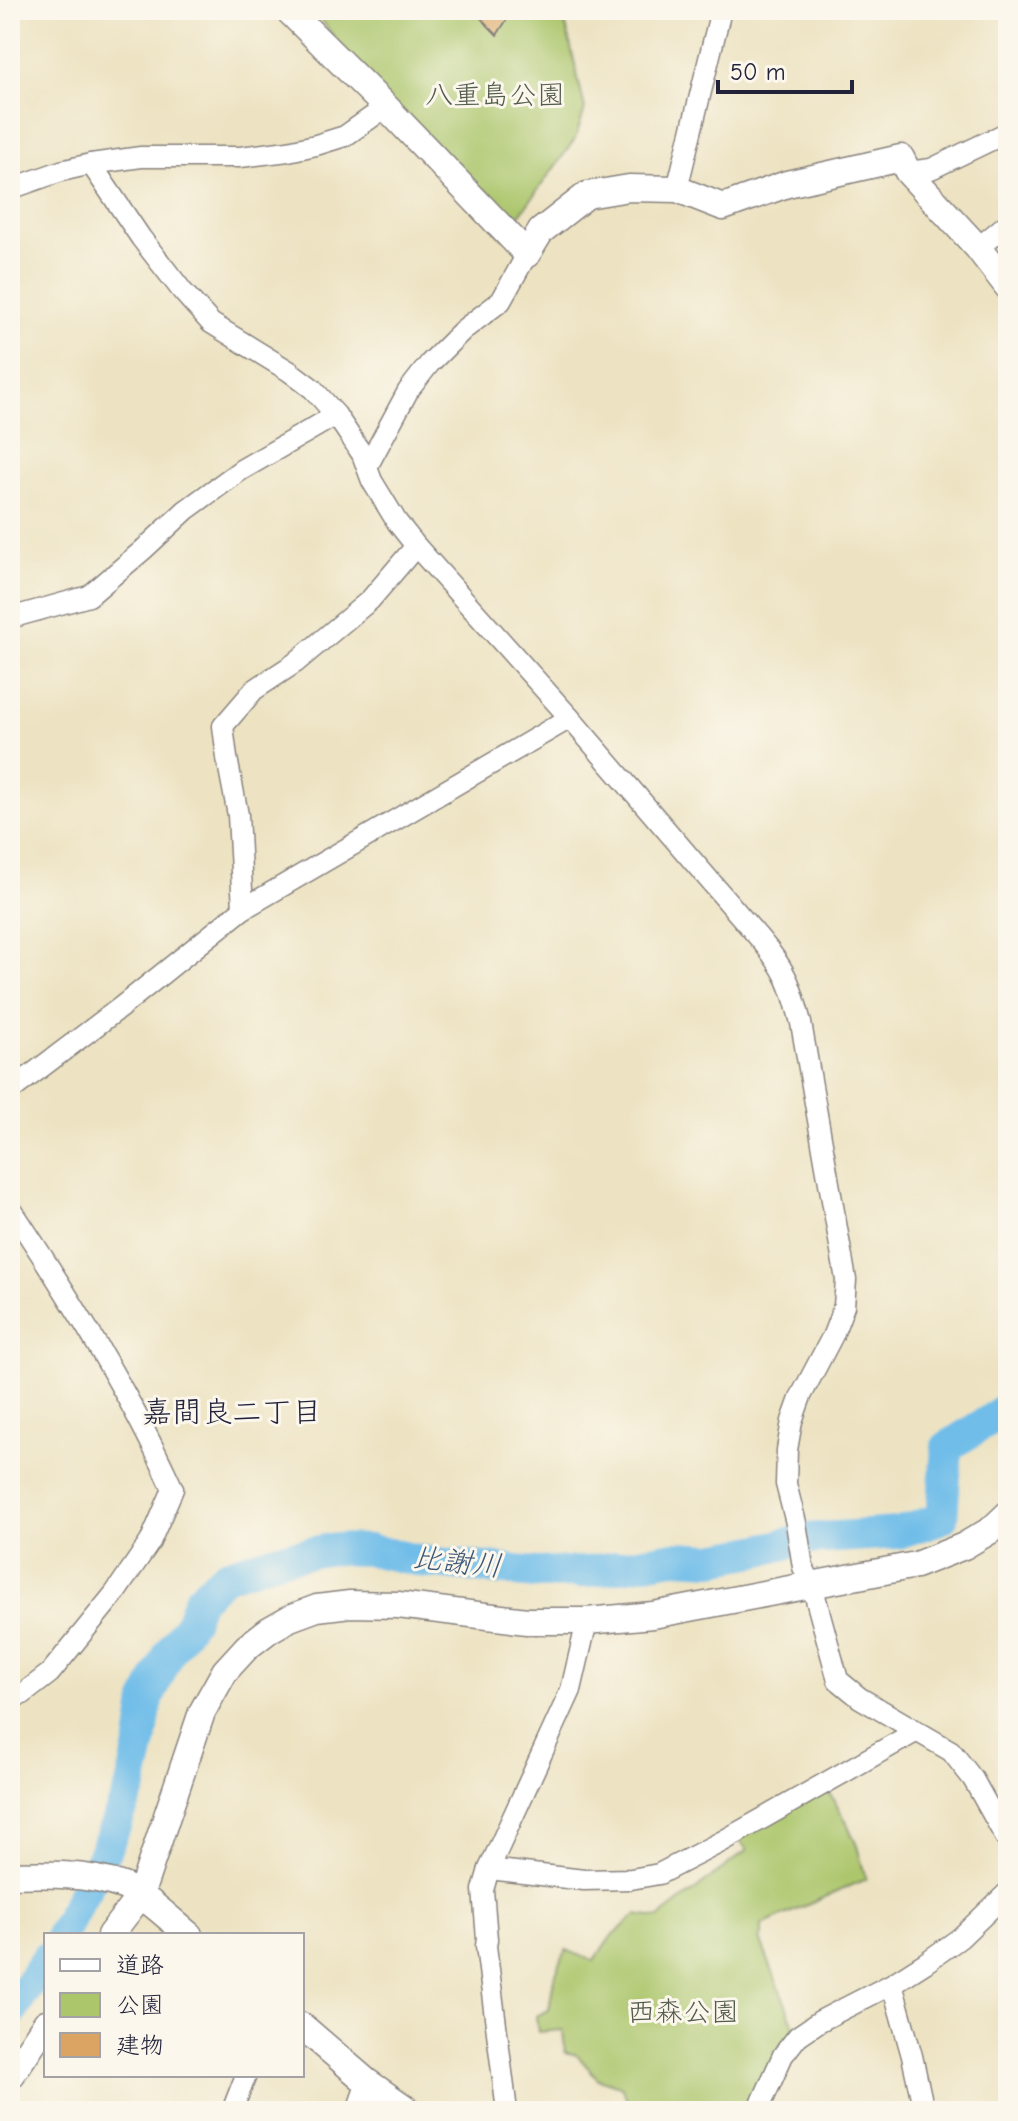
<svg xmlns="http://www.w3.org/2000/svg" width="1018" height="2121" font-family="'Comic Neue','Klee One',sans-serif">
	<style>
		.green { fill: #acc66c; stroke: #677454; stroke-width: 2 }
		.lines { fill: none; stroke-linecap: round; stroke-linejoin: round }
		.river { stroke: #6fbde9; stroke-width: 32 }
		.building { fill: #dca462 }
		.minor-casing { stroke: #88827e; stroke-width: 23 }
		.tertiary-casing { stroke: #88827e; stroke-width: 29 }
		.minor { stroke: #fff; stroke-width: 20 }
		.tertiary { stroke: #fff; stroke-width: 26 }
		.labels { text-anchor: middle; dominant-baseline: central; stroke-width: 6; stroke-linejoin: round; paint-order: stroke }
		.park-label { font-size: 28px; fill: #525b4c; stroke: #fbf7ec }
		.neighbourhood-label { font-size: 30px; fill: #22223b; stroke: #fbf7ec }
		.water-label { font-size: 30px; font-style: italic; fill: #3d5878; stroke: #fbf7ec }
	</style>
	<rect width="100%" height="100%" fill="#fbf7ec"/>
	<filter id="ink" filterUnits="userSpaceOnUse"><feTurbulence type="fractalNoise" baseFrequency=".0125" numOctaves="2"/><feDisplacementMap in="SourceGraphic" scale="16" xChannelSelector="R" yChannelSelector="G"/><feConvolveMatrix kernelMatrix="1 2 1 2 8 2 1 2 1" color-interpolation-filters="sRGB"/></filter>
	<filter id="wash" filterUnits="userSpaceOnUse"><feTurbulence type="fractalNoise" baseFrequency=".006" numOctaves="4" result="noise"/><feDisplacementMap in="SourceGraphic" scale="32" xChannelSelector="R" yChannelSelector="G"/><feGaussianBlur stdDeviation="1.8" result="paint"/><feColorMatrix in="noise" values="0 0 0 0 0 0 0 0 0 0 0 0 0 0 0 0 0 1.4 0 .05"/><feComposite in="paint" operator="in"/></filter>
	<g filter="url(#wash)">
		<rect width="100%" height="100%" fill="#ede3c2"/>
		<g class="green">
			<path d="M314,10H555L565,21L585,109L575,139L503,238L386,107Z"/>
			<path d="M824,1784L847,1823L857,1846L866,1879L762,1925V1935L760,1939L798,2036L758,2111H630L623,2087L598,2079L577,2055L565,2052L563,2030L538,2032L536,2016L549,2010L554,1978L566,1950L594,1961L611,1937L636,1915L659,1918L747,1850L735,1834Z"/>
		</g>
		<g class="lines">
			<g class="river">
				<path d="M61,1935L102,1858L131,1787L141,1742L147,1701L169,1653L191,1621L199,1599L226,1575L280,1558L331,1549L370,1550L426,1562L536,1573L586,1572L674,1557L713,1559L756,1551L807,1539L898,1533L942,1518L947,1447L993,1418L1008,1406"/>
				<path d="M10,2014L46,1958"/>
			</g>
		</g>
		<g id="blocks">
			<path class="building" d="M473,10H513L497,35Z"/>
		</g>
	</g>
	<g filter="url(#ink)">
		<use href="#blocks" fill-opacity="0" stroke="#88827e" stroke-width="2"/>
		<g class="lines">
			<g class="minor-casing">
				<g id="minor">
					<path d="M91,164L141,238L183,292L211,323L289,371L313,389L336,415L362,454L372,481L397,522L416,546L570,718L760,939C786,970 791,984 801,1023L846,1280L844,1306L833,1335L801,1396L792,1421L787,1450L786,1484L796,1523L803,1567L812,1585L838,1680L860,1698L951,1751L973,1779L1008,1842"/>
					<path d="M908,172L931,169L1008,132"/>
					<path d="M10,189L61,171L91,164L141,157H240L288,151L316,145L345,136L386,107"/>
					<path d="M677,189L721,10"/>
					<path d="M978,248L1008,223"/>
					<path d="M367,467L408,391L430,363L463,330L501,301L527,254"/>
					<path d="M10,618L89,596L143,550L186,510L241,470L336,415"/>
					<path d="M243,909L238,815L227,758L223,726L254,690L295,663L370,600L416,546"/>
					<path d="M10,1091L121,1007L243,909L570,718"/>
					<path d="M10,1207C70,1298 128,1390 173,1489L150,1542L115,1593L50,1673L23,1694L10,1697"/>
					<path d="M489,1869L584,1880L631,1879L659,1874L723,1841L917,1731"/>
					<path d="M892,1984L912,2056L924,2111"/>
					<path d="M232,2111L246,2075"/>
					<path d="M357,2111L367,2082"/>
					<path d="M507,2111L486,1946L487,1939L483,1890L489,1869L571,1690L587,1621"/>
					<path d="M758,2111L783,2055L798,2036L820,2021L892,1984L925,1963L960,1938L1008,1892"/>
				</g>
			</g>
			<g class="tertiary-casing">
				<g id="tertiary">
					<path d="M288,10L386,107L527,254L541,231L587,195L629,188L677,189L723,207L787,184L901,158L908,172L978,248L1008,287"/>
					<path d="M10,1875C47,1874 87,1873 123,1886C147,1896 169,1919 189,1935"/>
					<path d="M110,1935L140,1896L202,1712L225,1671L247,1647L269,1630L290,1618L317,1608L350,1604L398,1605L527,1621H587L653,1615L916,1565L964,1546L991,1530L1008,1514"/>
					<path d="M302,2026L367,2082L409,2111"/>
					<path d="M10,2077L46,2023"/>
				</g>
			</g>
			<use href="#minor" class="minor"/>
			<use href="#tertiary" class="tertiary"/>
		</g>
	</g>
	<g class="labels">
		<g class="park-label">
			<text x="495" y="95">八重島公園</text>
			<text x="683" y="2012">西森公園</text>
		</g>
		<g class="neighbourhood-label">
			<text x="232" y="1412">嘉間良二丁目</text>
		</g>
		<g class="water-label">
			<text transform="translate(457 1562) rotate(6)">比謝川</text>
		</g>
	</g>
	<rect width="1018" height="2121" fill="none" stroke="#fbf7ec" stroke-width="40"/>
	<rect x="44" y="1933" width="260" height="144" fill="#fbf7ec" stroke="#a4a2a5" stroke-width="2"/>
	<rect x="60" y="1959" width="40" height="12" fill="#ffffff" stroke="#a4a2a5" stroke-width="2"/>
	<text x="116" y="1973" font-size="24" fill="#22223b">道路</text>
	<rect x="60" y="1993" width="40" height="24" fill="#acc66c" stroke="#a4a2a5" stroke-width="2"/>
	<text x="116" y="2013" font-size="24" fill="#22223b">公園</text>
	<rect x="60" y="2033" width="40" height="24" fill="#dca462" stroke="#a4a2a5" stroke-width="2"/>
	<text x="116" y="2053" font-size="24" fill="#22223b">建物</text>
	<path d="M718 80v12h134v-12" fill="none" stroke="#22223b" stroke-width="4"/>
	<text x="730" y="80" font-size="24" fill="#22223b" stroke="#fbf7ec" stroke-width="6" paint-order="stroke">50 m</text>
</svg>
